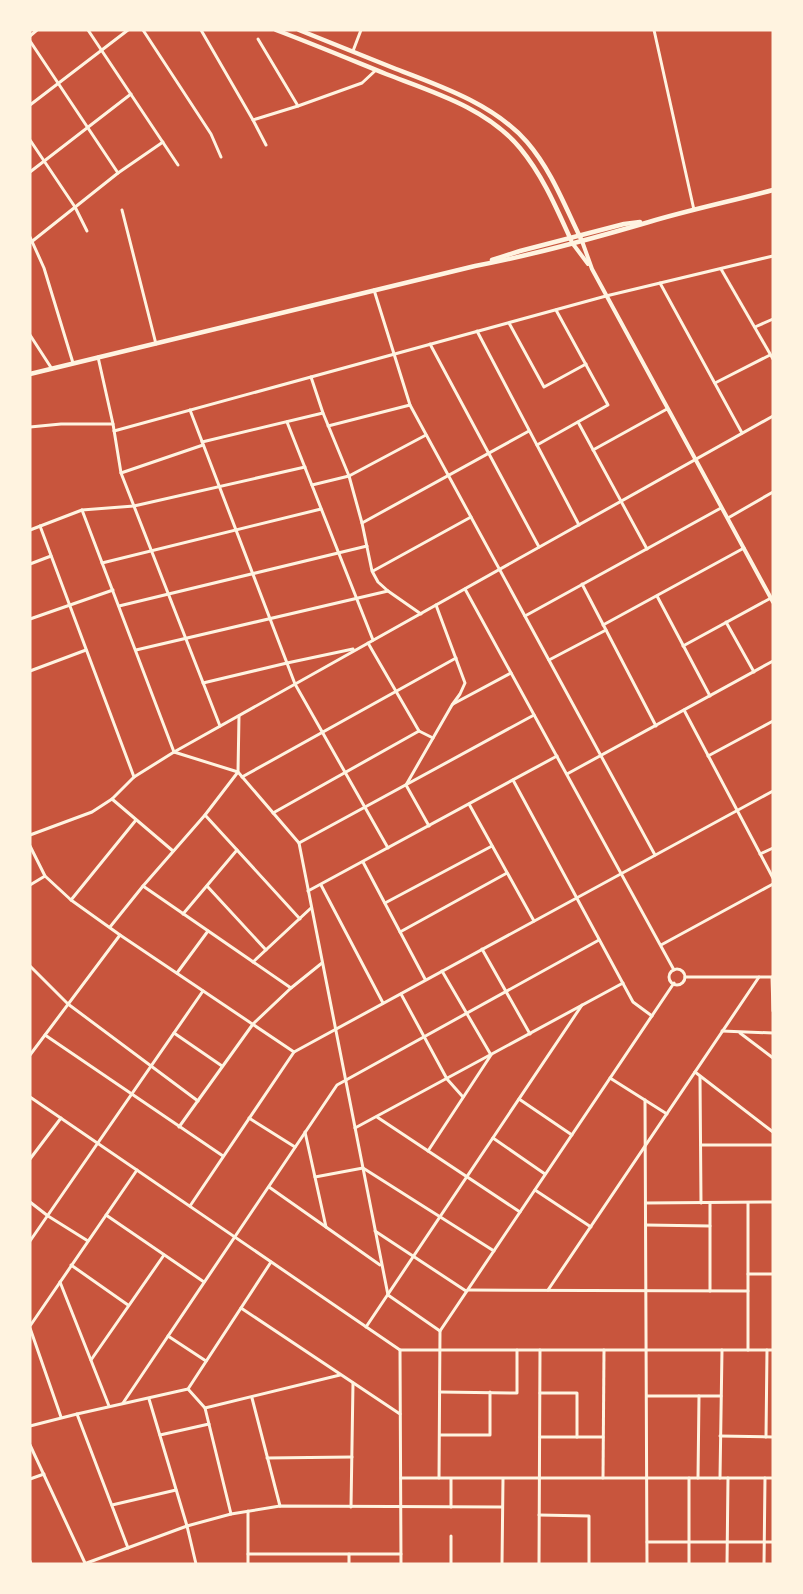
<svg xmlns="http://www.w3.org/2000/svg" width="803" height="1594" font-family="Raleway,sans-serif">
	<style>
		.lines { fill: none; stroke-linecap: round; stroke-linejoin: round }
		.minor { stroke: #fff3e0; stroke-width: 3 }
		.tertiary { stroke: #fff3e0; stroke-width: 4 }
		.primary { stroke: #fff3e0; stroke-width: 4.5 }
		.trunk { stroke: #fff3e0; stroke-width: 4.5 }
	</style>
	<rect width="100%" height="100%" fill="#c8553d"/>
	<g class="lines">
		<g class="minor">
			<path d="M88,30L178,165"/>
			<path d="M143,30L211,134L221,157"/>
			<path d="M201,30L253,120L298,106L362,83L376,70"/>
			<path d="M654,30L694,210"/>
			<path d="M30,36L37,30"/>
			<path d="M258,39L298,106"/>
			<path d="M30,41L118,173"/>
			<path d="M353,51L361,30"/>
			<path d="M30,105L128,30"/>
			<path d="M253,120L266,145"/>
			<path d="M30,140L75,207L87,231"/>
			<path d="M30,172L131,94"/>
			<path d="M122,210L156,344"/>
			<path d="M30,237L44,268L73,363"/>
			<path d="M30,243L118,173L163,142"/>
			<path d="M721,269L773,359"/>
			<path d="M660,283L742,433"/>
			<path d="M374,290L410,405L655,855"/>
			<path d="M509,323L544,387L586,364"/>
			<path d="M755,327L773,319"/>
			<path d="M477,331L579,525"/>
			<path d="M30,335L52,369"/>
			<path d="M430,344L539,547"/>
			<path d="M98,357L113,424L121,473L220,726"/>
			<path d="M311,377L323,413L349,476L362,523L372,571L378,582L388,591L421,614"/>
			<path d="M715,383L770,355"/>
			<path d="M190,410L295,684L388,848"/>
			<path d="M287,422L373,640"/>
			<path d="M578,422L647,549"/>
			<path d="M328,426L410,405"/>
			<path d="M30,427L61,424H113"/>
			<path d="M114,431L606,296L773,256"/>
			<path d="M202,442L323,413"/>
			<path d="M537,445L608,405L556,310"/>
			<path d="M593,450L667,409"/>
			<path d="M121,473L203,445"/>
			<path d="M312,485L349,476L426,435"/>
			<path d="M82,510L174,752"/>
			<path d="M728,518L773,492"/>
			<path d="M362,523L529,431"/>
			<path d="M40,526L134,777"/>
			<path d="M30,530L82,510L134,506L305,467"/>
			<path d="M102,563L321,509"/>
			<path d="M30,564L51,556"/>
			<path d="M373,571L471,517"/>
			<path d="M582,584L656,726"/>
			<path d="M465,589L674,970"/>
			<path d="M657,596L710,696"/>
			<path d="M119,606L367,546"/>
			<path d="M525,616L721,508"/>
			<path d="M30,619L113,590"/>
			<path d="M726,622L754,672"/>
			<path d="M603,625L744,548"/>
			<path d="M368,643L419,731L433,738"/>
			<path d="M683,646L771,598"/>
			<path d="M136,650L388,591"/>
			<path d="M549,660L606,630"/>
			<path d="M30,671L86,650"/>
			<path d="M203,683L287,663L353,649"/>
			<path d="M453,704L511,673"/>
			<path d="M684,710L773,878"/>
			<path d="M174,752L238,772L299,843L388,1295L440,1331"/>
			<path d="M708,756L773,721"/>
			<path d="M567,774L773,661"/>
			<path d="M242,777L456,658"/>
			<path d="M513,780L633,1002L652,1016"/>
			<path d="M112,799L173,851"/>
			<path d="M469,804L534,921"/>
			<path d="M273,813L419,731"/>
			<path d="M205,815L300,919"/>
			<path d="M429,826L406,785L452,705L460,694L465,683L436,605"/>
			<path d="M30,835L92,812L112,799L134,777L174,752L773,416"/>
			<path d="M299,843L534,715"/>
			<path d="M30,846L45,876L71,900L120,935L294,1052"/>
			<path d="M760,854L773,848"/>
			<path d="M363,862L425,979"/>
			<path d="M30,885L45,876"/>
			<path d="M321,885L383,1003"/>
			<path d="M143,886L291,988"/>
			<path d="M207,886L266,950"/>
			<path d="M308,891L557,756"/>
			<path d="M71,900L136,820"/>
			<path d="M385,903L492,846"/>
			<path d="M183,914L237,850"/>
			<path d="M110,927L143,886L205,815L238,772L239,716"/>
			<path d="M400,932L507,873"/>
			<path d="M661,945L773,884"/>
			<path d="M482,949L530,1034"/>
			<path d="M253,962L311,908"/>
			<path d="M30,966L68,1004L198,1101"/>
			<circle cx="677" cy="977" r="8"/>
			<path d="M177,973L208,931"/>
			<path d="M685,977H773"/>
			<path d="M772,977L773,1011"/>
			<path d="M401,994L447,1079L463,1097"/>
			<path d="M722,1031L773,1033"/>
			<path d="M174,1033L222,1066"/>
			<path d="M740,1033L773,1058"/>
			<path d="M45,1035L223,1156"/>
			<path d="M30,1055L120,935"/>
			<path d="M695,1072L773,1132"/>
			<path d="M700,1077L701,1203"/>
			<path d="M610,1078L667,1114"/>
			<path d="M30,1097L400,1350H773"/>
			<path d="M519,1099L572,1135"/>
			<path d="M645,1100L647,1564"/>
			<path d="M377,1117L520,1212"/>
			<path d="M249,1118L295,1147"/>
			<path d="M179,1127L253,1024L291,988L322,963"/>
			<path d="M355,1128L623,983"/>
			<path d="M305,1132L326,1227"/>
			<path d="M493,1138L545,1174"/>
			<path d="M701,1145H773"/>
			<path d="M428,1151L491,1055L442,971"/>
			<path d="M30,1159L61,1118"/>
			<path d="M315,1177L363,1168L494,1251"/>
			<path d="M269,1187L380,1265"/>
			<path d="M535,1190L591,1227"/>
			<path d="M30,1202L48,1216L88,1241"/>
			<path d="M646,1203L773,1202"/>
			<path d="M190,1206L294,1052L773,791"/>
			<path d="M106,1215L204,1282"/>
			<path d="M646,1225L710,1226"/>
			<path d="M375,1231L466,1291"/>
			<path d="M30,1241L203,991"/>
			<path d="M71,1265L128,1305"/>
			<path d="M748,1274H773"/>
			<path d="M60,1282L109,1406"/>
			<path d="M468,1290L748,1291"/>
			<path d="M548,1290L759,977"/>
			<path d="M710,1291V1203"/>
			<path d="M241,1308L400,1414"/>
			<path d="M30,1326L137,1170"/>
			<path d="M366,1327L582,1005"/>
			<path d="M30,1328L61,1417"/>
			<path d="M168,1336L206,1361"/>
			<path d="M400,1350L401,1564"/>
			<path d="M748,1350V1203"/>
			<path d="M91,1360L164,1255"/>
			<path d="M188,1389L205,1408L231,1514"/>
			<path d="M440,1392L517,1393V1350"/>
			<path d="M540,1393H577V1437"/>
			<path d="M647,1396H721"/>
			<path d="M252,1398L280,1506"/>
			<path d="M149,1399L187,1526L196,1564"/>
			<path d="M123,1403L337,1085L599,940"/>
			<path d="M205,1408L340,1375"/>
			<path d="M77,1414L128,1548"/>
			<path d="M30,1426L77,1414L188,1389L271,1262"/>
			<path d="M160,1435L209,1424"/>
			<path d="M440,1435H490V1392"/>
			<path d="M720,1436L773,1437"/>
			<path d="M540,1437H603"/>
			<path d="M766,1437L767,1350"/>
			<path d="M30,1445L85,1563"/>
			<path d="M267,1458L352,1457"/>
			<path d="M401,1478H773"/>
			<path d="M439,1478L440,1331L674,983"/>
			<path d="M603,1478L604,1350"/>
			<path d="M698,1478L699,1396"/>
			<path d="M720,1478L722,1350"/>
			<path d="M30,1479L44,1474"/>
			<path d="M112,1505L176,1490"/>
			<path d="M351,1507L353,1383"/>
			<path d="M451,1507V1479"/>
			<path d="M539,1515L589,1516V1564"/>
			<path d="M647,1542H773"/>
			<path d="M248,1554H401"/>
			<path d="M30,1561L31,1564"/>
			<path d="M84,1564L187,1526L231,1514L280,1506L502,1507"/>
			<path d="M248,1564V1511"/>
			<path d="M349,1564V1554"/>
			<path d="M451,1564V1536"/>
			<path d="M502,1564L503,1479"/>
			<path d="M539,1564L540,1350"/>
			<path d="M689,1564V1478"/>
			<path d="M727,1564L728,1478"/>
			<path d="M764,1564L765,1478"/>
		</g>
		<g class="tertiary">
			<path d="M582,241L592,269L773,602"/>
			<path d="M573,244L588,264"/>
		</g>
		<g class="primary">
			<path d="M276,30C313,44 349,59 386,74C433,92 487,108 520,148C543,176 556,207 571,240"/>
			<path d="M299,30C331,43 364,56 396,69C441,86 495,105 527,142C552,171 565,207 582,241"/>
		</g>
		<g class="trunk">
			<path d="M492,260L520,251L624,224L640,222"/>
			<path d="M30,374L475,266C534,255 591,239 649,222C689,210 732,201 773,190"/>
		</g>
	</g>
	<rect width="803" height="1594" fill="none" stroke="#fff3e0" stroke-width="63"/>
</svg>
